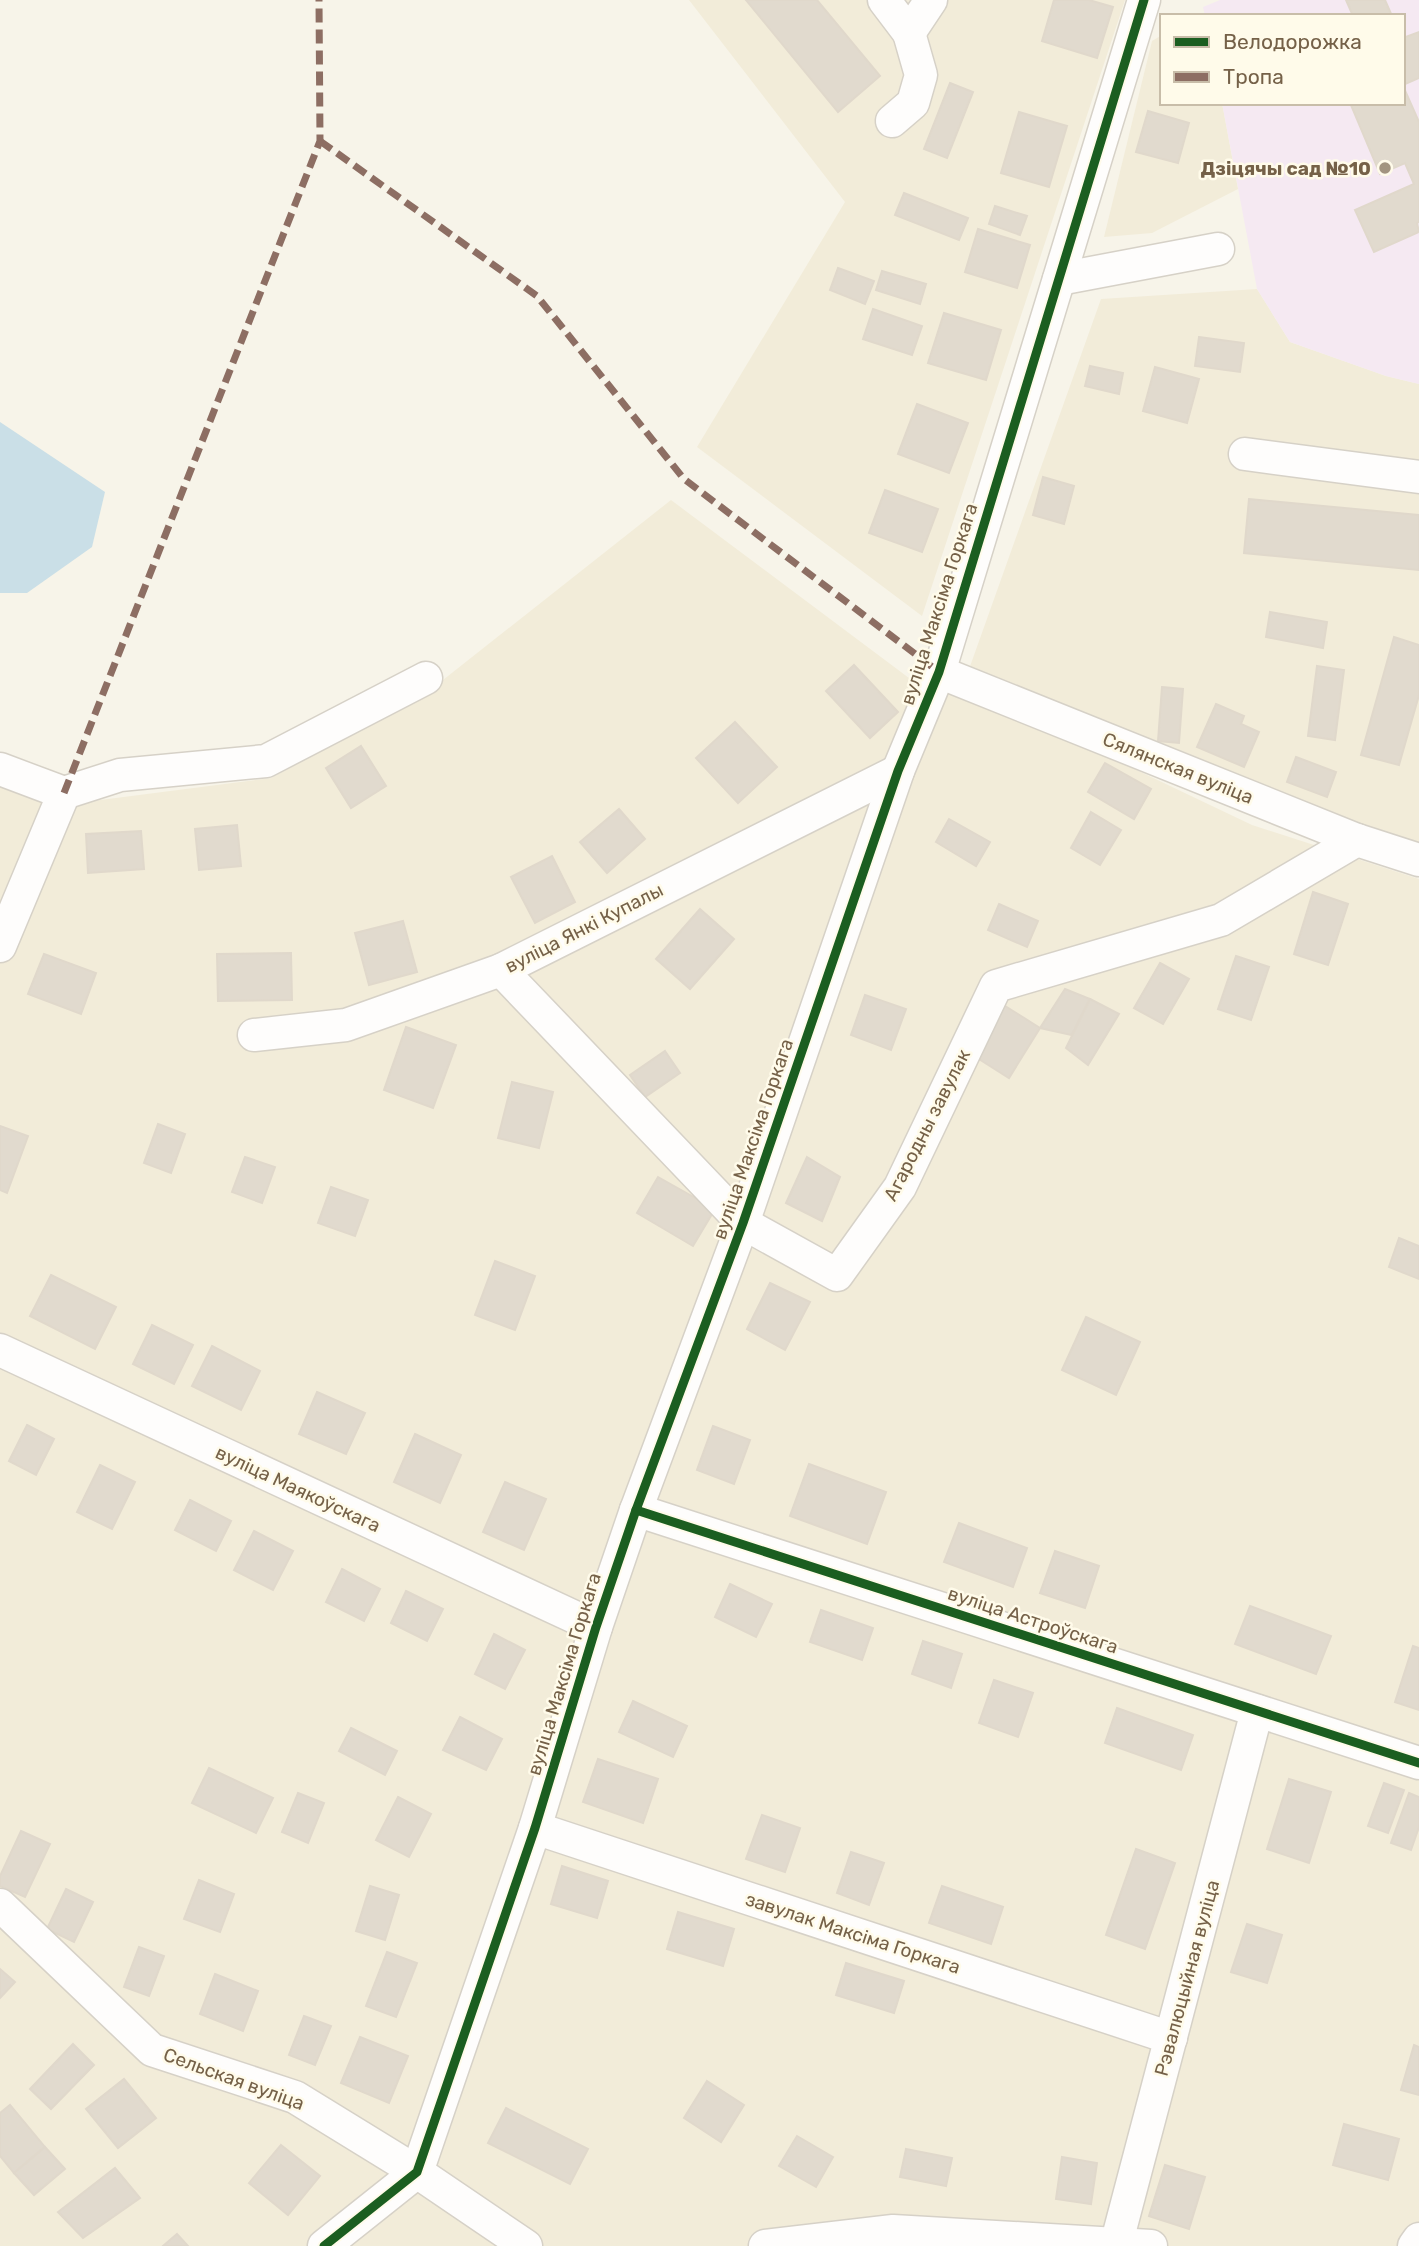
<svg xmlns="http://www.w3.org/2000/svg" width="1419" height="2246" font-family="Rubik,sans-serif">
	<style>
		.residential { fill: #f2ecd9 }
		.education { fill: #f5e9f2 }
		.water { fill: #cadfe7 }
		.building { fill: #e1dace; stroke: #e0d8cb; stroke-width: 2 }
		.lines { fill: none; stroke-linecap: round; stroke-linejoin: round }
		.minor-casing { stroke: #d6d1c7; stroke-width: 35 }
		.minor { stroke: #fefdfc; stroke-width: 32 }
		.quiet { stroke: #8d6e63; stroke-width: 7; stroke-dasharray: 14 7; stroke-linecap: butt }
		.cycleway-casing { stroke: #fffbea; stroke-width: 13 }
		.cycleway { stroke: #1b5e20; stroke-width: 9 }
		.poi-dot { fill: #a29480; stroke: #fffbea; stroke-width: 2.5 }
		.labels { text-anchor: middle; dominant-baseline: central; stroke-width: 5; stroke-linejoin: round; paint-order: stroke }
		.poi-label { font-size: 19px; font-weight: bold; fill: #756148; stroke: #fffbea; text-anchor: end }
		.street-label { font-size: 19px; fill: #756148; stroke: #fffbea }
	</style>
	<rect width="100%" height="100%" fill="#f7f4e9"/>
	<g class="residential">
		<path d="M689,0H1125L922,616L697,447L845,202Z"/>
		<path d="M1162,35V103H1222L1238,189L1152,233L1104,237L1152,41Z"/>
		<path d="M1257,289L1290,342L1386,376L1419,384V851L968,672L1101,299Z"/>
		<path d="M671,500L913,681L1021,715L1252,825L1419,879V2246H0V780L69,804L271,778L424,695Z"/>
	</g>
	<path class="education" d="M1220,0H1419V384L1386,376L1290,342L1257,289L1222,103H1403V16H1205L1203,7Z"/>
	<path class="water" d="M0,422L105,492L92,547L27,593H0Z"/>
	<g class="building">
		<path d="M746,0H817L880,76L838,112Z"/>
		<path d="M1054,0H1089L1113,7L1097,58L1042,41Z"/>
		<path d="M1346,0H1385L1392,16H1353Z"/>
		<path d="M1419,32V78L1403,85V38Z"/>
		<path d="M950,83L973,92L947,158L924,149Z"/>
		<path d="M1403,86L1419,122V222L1417,223L1419,232L1374,252L1355,210L1414,184L1405,163L1380,174L1351,105L1356,103H1403Z"/>
		<path d="M1148,111L1189,123L1178,163L1136,152Z"/>
		<path d="M1019,112L1067,126L1049,187L1001,173Z"/>
		<path d="M904,193L968,218L959,240L895,215Z"/>
		<path d="M995,206L1027,216L1020,235L989,224Z"/>
		<path d="M978,229L1030,245L1017,288L965,272Z"/>
		<path d="M838,268L874,281L865,304L830,290Z"/>
		<path d="M882,271L926,284L920,304L876,290Z"/>
		<path d="M873,309L922,326L912,355L863,339Z"/>
		<path d="M944,313L1001,330L986,380L928,363Z"/>
		<path d="M1199,337L1244,343L1240,372L1195,366Z"/>
		<path d="M1090,366L1123,373L1119,394L1085,386Z"/>
		<path d="M1155,367L1199,379L1187,423L1143,411Z"/>
		<path d="M917,404L968,423L949,473L898,454Z"/>
		<path d="M1043,477L1074,486L1064,524L1033,515Z"/>
		<path d="M885,490L938,509L922,552L869,533Z"/>
		<path d="M1249,499L1419,515V570L1244,553Z"/>
		<path d="M1270,612L1327,622L1323,648L1266,637Z"/>
		<path d="M1394,637L1419,645V695L1399,765L1361,755Z"/>
		<path d="M854,665L898,712L870,738L826,691Z"/>
		<path d="M1317,666L1344,670L1335,740L1308,736Z"/>
		<path d="M1162,687L1183,689L1179,743L1158,741Z"/>
		<path d="M1216,704L1244,716L1241,724L1259,732L1244,767L1197,747Z"/>
		<path d="M735,722L777,767L738,803L696,758Z"/>
		<path d="M361,746L386,786L351,808L326,768Z"/>
		<path d="M1296,757L1336,772L1327,797L1287,782Z"/>
		<path d="M1105,763L1151,789L1134,819L1088,792Z"/>
		<path d="M619,809L645,839L607,873L580,842Z"/>
		<path d="M1091,812L1121,830L1100,865L1071,848Z"/>
		<path d="M949,819L990,842L976,866L936,842Z"/>
		<path d="M237,825L241,866L199,870L195,829Z"/>
		<path d="M141,831L144,869L88,873L86,834Z"/>
		<path d="M552,856L575,902L535,923L511,877Z"/>
		<path d="M1313,892L1348,904L1328,965L1294,954Z"/>
		<path d="M999,904L1038,921L1027,947L988,930Z"/>
		<path d="M700,909L734,939L690,989L656,959Z"/>
		<path d="M403,921L417,972L369,985L355,933Z"/>
		<path d="M291,953L292,1000L218,1001L217,954Z"/>
		<path d="M44,954L96,973L81,1014L28,994Z"/>
		<path d="M1236,956L1269,967L1251,1020L1218,1009Z"/>
		<path d="M1160,963L1189,979L1163,1024L1134,1008Z"/>
		<path d="M1065,989L1090,999L1072,1035L1040,1028Z"/>
		<path d="M865,995L906,1009L891,1050L851,1035Z"/>
		<path d="M1090,999L1119,1014L1088,1065L1066,1048Z"/>
		<path d="M1002,1004L1040,1028L1009,1078L971,1054Z"/>
		<path d="M406,1027L456,1045L433,1108L384,1090Z"/>
		<path d="M665,1051L680,1073L645,1097L630,1075Z"/>
		<path d="M512,1082L553,1092L539,1148L498,1138Z"/>
		<path d="M158,1124L185,1134L171,1173L144,1163Z"/>
		<path d="M0,1126L28,1136L7,1193L0,1190Z"/>
		<path d="M245,1157L275,1167L262,1203L232,1192Z"/>
		<path d="M807,1157L840,1177L822,1221L786,1203Z"/>
		<path d="M658,1177L715,1209L693,1246L637,1213Z"/>
		<path d="M331,1187L368,1200L355,1236L318,1223Z"/>
		<path d="M1399,1238L1419,1246V1279L1389,1267Z"/>
		<path d="M495,1261L535,1276L515,1330L475,1315Z"/>
		<path d="M51,1275L116,1307L95,1349L30,1316Z"/>
		<path d="M770,1283L810,1302L785,1350L747,1329Z"/>
		<path d="M1086,1317L1140,1342L1116,1395L1062,1370Z"/>
		<path d="M152,1325L193,1345L174,1384L133,1364Z"/>
		<path d="M212,1346L260,1371L241,1410L192,1386Z"/>
		<path d="M317,1392L365,1413L346,1454L299,1434Z"/>
		<path d="M27,1425L54,1439L36,1475L9,1461Z"/>
		<path d="M713,1426L750,1440L734,1484L697,1470Z"/>
		<path d="M415,1434L461,1455L440,1503L394,1482Z"/>
		<path d="M809,1464L886,1492L867,1544L790,1516Z"/>
		<path d="M100,1465L135,1482L112,1529L77,1512Z"/>
		<path d="M505,1482L546,1499L524,1550L483,1532Z"/>
		<path d="M190,1500L231,1521L216,1551L175,1530Z"/>
		<path d="M959,1523L1027,1548L1013,1587L944,1562Z"/>
		<path d="M254,1531L293,1551L273,1590L234,1570Z"/>
		<path d="M1055,1551L1099,1566L1085,1608L1040,1593Z"/>
		<path d="M342,1569L380,1589L364,1621L326,1602Z"/>
		<path d="M730,1584L772,1604L756,1637L715,1617Z"/>
		<path d="M406,1591L443,1609L427,1641L391,1623Z"/>
		<path d="M1250,1606L1331,1636L1316,1674L1235,1644Z"/>
		<path d="M821,1610L873,1628L862,1660L810,1642Z"/>
		<path d="M494,1634L525,1650L505,1689L475,1674Z"/>
		<path d="M923,1641L962,1654L951,1688L912,1674Z"/>
		<path d="M1413,1646L1419,1648V1710L1395,1702Z"/>
		<path d="M994,1680L1033,1693L1018,1737L979,1723Z"/>
		<path d="M633,1701L687,1726L673,1757L619,1732Z"/>
		<path d="M1117,1708L1193,1735L1181,1770L1105,1743Z"/>
		<path d="M460,1717L502,1739L486,1770L443,1750Z"/>
		<path d="M351,1728L397,1751L385,1775L339,1751Z"/>
		<path d="M598,1759L658,1779L643,1823L583,1802Z"/>
		<path d="M209,1768L273,1798L256,1833L192,1803Z"/>
		<path d="M1289,1779L1331,1792L1309,1863L1267,1849Z"/>
		<path d="M1384,1783L1404,1790L1388,1833L1368,1826Z"/>
		<path d="M298,1793L324,1803L308,1843L282,1832Z"/>
		<path d="M1409,1793L1419,1797V1827L1411,1850L1391,1843Z"/>
		<path d="M398,1797L431,1814L409,1857L376,1840Z"/>
		<path d="M762,1815L800,1828L785,1872L746,1859Z"/>
		<path d="M21,1831L50,1844L25,1897L0,1886V1876Z"/>
		<path d="M1136,1849L1175,1863L1145,1949L1106,1935Z"/>
		<path d="M851,1852L884,1863L869,1905L837,1893Z"/>
		<path d="M562,1866L608,1881L597,1918L551,1904Z"/>
		<path d="M199,1880L234,1894L220,1932L184,1919Z"/>
		<path d="M370,1886L399,1895L385,1940L356,1931Z"/>
		<path d="M942,1886L1003,1907L991,1944L929,1923Z"/>
		<path d="M66,1889L93,1902L74,1942L47,1929Z"/>
		<path d="M678,1912L734,1929L723,1966L667,1949Z"/>
		<path d="M1247,1924L1282,1935L1267,1983L1231,1972Z"/>
		<path d="M139,1947L164,1956L149,1996L124,1987Z"/>
		<path d="M387,1952L417,1963L396,2017L366,2006Z"/>
		<path d="M846,1963L904,1981L894,2013L836,1995Z"/>
		<path d="M0,1969L15,1982L0,1998Z"/>
		<path d="M215,1974L258,1991L243,2031L200,2014Z"/>
		<path d="M304,2016L331,2026L315,2065L289,2055Z"/>
		<path d="M360,2037L408,2056L389,2103L341,2083Z"/>
		<path d="M73,2044L94,2065L51,2109L30,2089Z"/>
		<path d="M1414,2045L1419,2047V2095L1401,2090Z"/>
		<path d="M124,2079L156,2118L118,2148L86,2109Z"/>
		<path d="M707,2081L744,2105L721,2142L684,2118Z"/>
		<path d="M10,2105L45,2147L14,2173L0,2156V2113Z"/>
		<path d="M506,2108L588,2149L570,2184L488,2143Z"/>
		<path d="M1344,2124L1399,2139L1388,2180L1333,2165Z"/>
		<path d="M797,2136L833,2157L816,2187L779,2166Z"/>
		<path d="M281,2145L320,2176L288,2215L249,2183Z"/>
		<path d="M45,2147L65,2169L34,2195L14,2173Z"/>
		<path d="M906,2149L952,2158L946,2186L900,2177Z"/>
		<path d="M1062,2157L1097,2163L1091,2204L1056,2199Z"/>
		<path d="M1165,2165L1205,2177L1189,2229L1149,2216Z"/>
		<path d="M115,2168L140,2198L83,2238L58,2212Z"/>
		<path d="M177,2234L188,2246H163Z"/>
	</g>
	<g class="lines">
		<g class="minor-casing">
			<g id="minor">
				<path d="M884,0L909,33L931,0"/>
				<path d="M892,121L913,103L921,75L909,33"/>
				<path d="M1059,279L1218,249"/>
				<path d="M1245,454L1419,477"/>
				<path d="M939,672L1357,840L1419,860"/>
				<path d="M0,769L64,793L0,946"/>
				<path d="M64,793L120,775L266,761L426,678"/>
				<path d="M501,970L743,1223L837,1275L900,1187L996,986L1221,920L1357,840"/>
				<path d="M254,1035L346,1025L501,970L898,771"/>
				<path d="M0,1350L596,1627"/>
				<path d="M636,1510L1419,1763"/>
				<path d="M535,1828L1171,2038"/>
				<path d="M0,1905L152,2050L295,2097L417,2172L526,2246"/>
				<path d="M1116,2245L1257,1711"/>
				<path d="M324,2246L417,2172L535,1828L596,1627L636,1510L743,1223L898,771L939,672L1144,0"/>
				<path d="M765,2246L893,2231L1151,2246"/>
				<path d="M1414,2246L1419,2239"/>
			</g>
		</g>
		<use href="#minor" class="minor"/>
		<g class="quiet">
			<path d="M320,141L537,296L684,479L939,672"/>
			<path d="M64,793L320,141L319,0"/>
		</g>
		<g class="cycleway-casing">
			<g id="cycleway">
				<path d="M636,1510L1419,1763"/>
				<path d="M324,2246L417,2172L535,1828L596,1627L636,1510L743,1223L898,771L939,672L1144,0"/>
			</g>
		</g>
		<use href="#cycleway" class="cycleway"/>
	</g>
	<circle class="poi-dot" cx="1385" cy="168" r="7"/>
	<g class="labels">
		<g class="poi-label">
			<text x="1371" y="168">Дзіцячы сад №10</text>
		</g>
		<g class="street-label">
			<text transform="translate(939 604) rotate(-72)">вуліца Максіма Горкага</text>
			<text transform="translate(1178 768) rotate(22)">Сялянская вуліца</text>
			<text transform="translate(584 928) rotate(-27)">вуліца Янкі Купалы</text>
			<text transform="translate(927 1125) rotate(-63)">Агародны завулак</text>
			<text transform="translate(753 1139) rotate(-71)">вуліца Максіма Горкага</text>
			<text transform="translate(298 1489) rotate(25)">вуліца Маякоўскага</text>
			<text transform="translate(1033 1620) rotate(18)">вуліца Астроўскага</text>
			<text transform="translate(564 1674) rotate(-73)">вуліца Максіма Горкага</text>
			<text transform="translate(853 1933) rotate(18)">завулак Максіма Горкага</text>
			<text transform="translate(1187 1978) rotate(-75)">Рэвалюцыйная вуліца</text>
			<text transform="translate(234 2079) rotate(20)">Сельская вуліца</text>
		</g>
	</g>
	<rect x="1160" y="14" width="245" height="91" fill="#fffbea" stroke="#c8bda9" stroke-width="2"/>
	<rect x="1174" y="37" width="35" height="10" fill="#1b5e20" stroke="#c8bda9" stroke-width="2"/>
	<text x="1223" y="49" font-size="21" fill="#756148">Велодорожка</text>
	<rect x="1174" y="72" width="35" height="10" fill="#8d6e63" stroke="#c8bda9" stroke-width="2"/>
	<text x="1223" y="84" font-size="21" fill="#756148">Тропа</text>
</svg>
